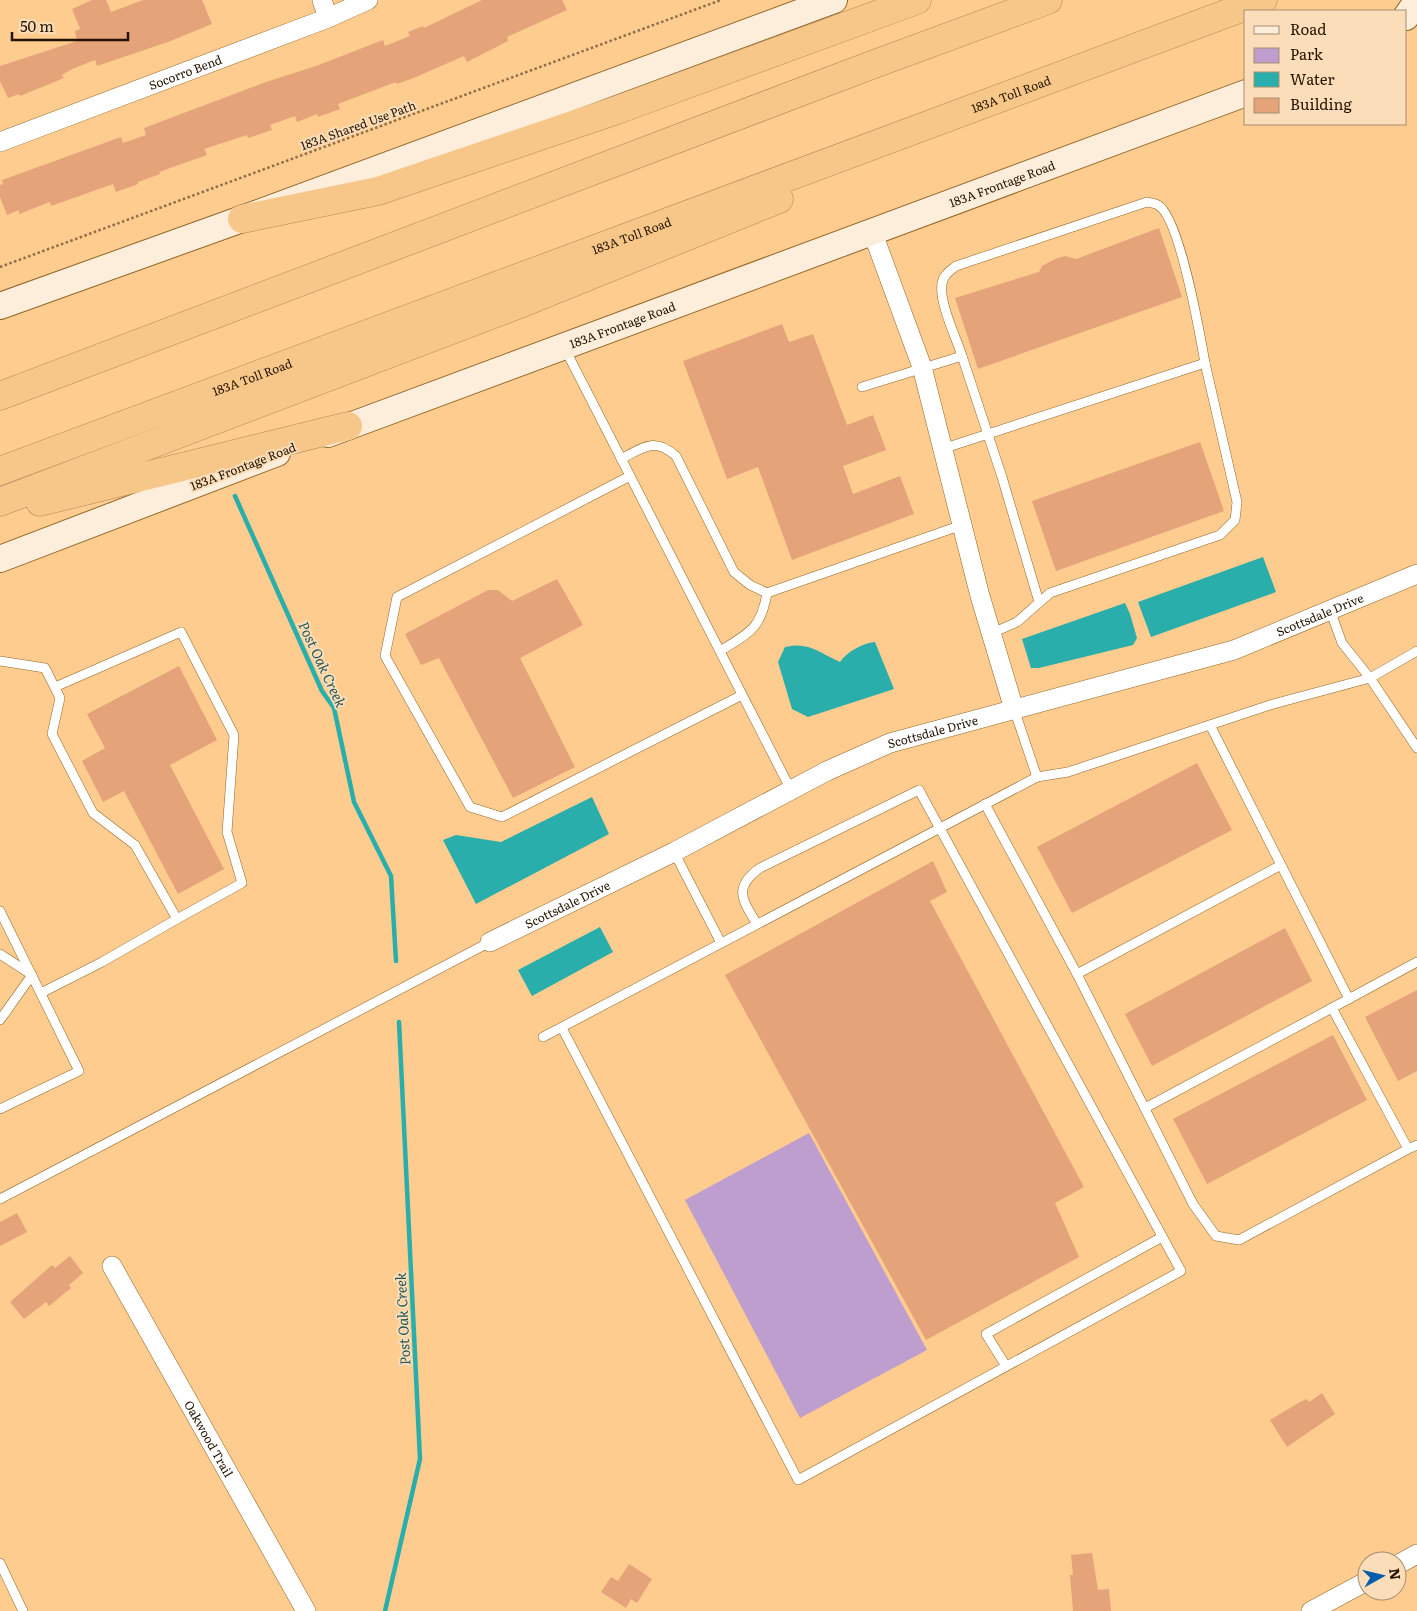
<svg xmlns="http://www.w3.org/2000/svg" width="1417" height="1611" font-family="Literata,serif">
	<style>
		.green { fill: #bd9ecf }
		.water { fill: #29aeab }
		.lines { fill: none; stroke-linecap: round; stroke-linejoin: round }
		.stream { stroke: #29aeab; stroke-width: 4.5 }
		.building { fill: #e5a37a }
		.service-casing { stroke: #926628; stroke-width: 10 }
		.minor-casing { stroke: #926628; stroke-width: 20 }
		.secondary-casing { stroke: #926628; stroke-width: 28 }
		.motorway-casing { stroke: #ad8859; stroke-width: 29 }
		.path { stroke: #8e6e46; stroke-width: 2.5; stroke-dasharray: 2.5 2.5; stroke-linecap: butt }
		.service { stroke: #fff; stroke-width: 9 }
		.minor { stroke: #fff; stroke-width: 19 }
		.secondary { stroke: #fdeedc; stroke-width: 26 }
		.motorway { stroke: #f7c789; stroke-width: 28 }
		.labels { text-anchor: middle; dominant-baseline: central; stroke-width: 4; stroke-linejoin: round; paint-order: stroke }
		.street-label { font-size: 12px; fill: #241300; stroke: #fbdeb9 }
		.water-label { font-size: 14px; font-style: italic; fill: #225655; stroke: #fbdeb9 }
	</style>
	<rect width="100%" height="100%" fill="#fdcc8e"/>
	<path class="green" d="M809,1133L927,1350L800,1418L685,1200Z"/>
	<g class="water">
		<path d="M1263,557L1276,592L1151,637L1138,602Z"/>
		<path d="M1125,603L1130,614L1137,638L1133,645L1039,668H1031L1022,639Z"/>
		<path d="M875,642L894,689L808,717L792,709L778,662L785,647C807,641 821,653 840,662C847,652 862,643 875,642Z"/>
		<path d="M592,797L609,834L476,904L443,840L456,835L501,842Z"/>
		<path d="M600,927L613,952L532,996L518,970Z"/>
	</g>
	<g class="lines">
		<g class="stream">
			<path d="M235,496L322,691L334,708L354,802L391,876L396,961"/>
			<path d="M385,1611L420,1459L399,1022"/>
		</g>
	</g>
	<g class="building">
		<path d="M92,0H106L111,12L143,0H202L212,24L168,42L97,66L95,60L72,69L62,75L64,78L20,96L19,94L8,98L0,81V66L77,41L75,31L80,29L72,9Z"/>
		<path d="M482,0H562L567,10L507,37L508,41L467,62L464,56L416,77L397,84L396,82L338,104L340,109L318,117L317,114L297,122L295,116L270,125L272,130L248,138L247,135L204,149L207,155L159,172L160,174L138,182V184L116,192L113,184L51,206L50,202L19,214V210L7,215L0,197V185L3,184L2,180L121,137L123,143L146,135L144,128L266,82L316,66L383,40L385,46L410,36L408,32L423,26L424,28Z"/>
		<path d="M1159,228L1182,297L978,369L955,298L1039,272L1042,266L1055,259L1065,256L1076,259Z"/>
		<path d="M782,324L789,342L813,334L847,425L873,415L886,450L843,466L853,494L900,476L914,514L792,560L758,467L727,479L683,361Z"/>
		<path d="M1200,442L1224,511L1056,571L1032,501Z"/>
		<path d="M557,579L583,625L520,658L575,767L513,798L439,658L421,665L405,634L488,590H498L512,601Z"/>
		<path d="M179,666L217,740L170,765L224,869L178,894L124,791L103,802L82,761L105,748L87,714Z"/>
		<path d="M1197,763L1232,830L1072,913L1037,847Z"/>
		<path d="M933,861L947,892L930,901L1084,1187L1055,1203L1079,1257L926,1340L725,975Z"/>
		<path d="M1285,928L1312,981L1152,1066L1125,1014Z"/>
		<path d="M1417,990V1071L1398,1081L1365,1017Z"/>
		<path d="M1333,1035L1367,1100L1207,1184L1173,1119Z"/>
		<path d="M17,1213L27,1232L0,1246V1222Z"/>
		<path d="M70,1256L83,1273L69,1285L71,1288L49,1306L46,1302L24,1319L10,1302L52,1265L55,1268Z"/>
		<path d="M1322,1393L1335,1414L1287,1447L1270,1420L1300,1402L1307,1399L1309,1402Z"/>
		<path d="M1092,1553L1098,1590L1109,1589L1111,1611H1073L1070,1575H1073L1071,1555Z"/>
		<path d="M629,1564L652,1579L637,1603L631,1599L626,1608L601,1592L611,1577L618,1581Z"/>
	</g>
	<g class="lines">
		<g class="service-casing">
			<g id="service">
				<path d="M564,347L791,790"/>
				<path d="M962,356L1002,477L1039,602"/>
				<path d="M862,387L962,356C956,337 939,303 942,284C943,275 950,271 956,266L1147,202C1150,203 1155,203 1158,205C1180,218 1200,335 1205,363L942,449"/>
				<path d="M621,459C644,447 655,437 676,456L734,572L750,585L767,593"/>
				<path d="M630,476L397,597L385,656L470,807L502,817L742,695"/>
				<path d="M1330,610L1342,643L1370,678L1417,748"/>
				<path d="M992,633L1017,622L1050,593L1220,535L1235,520L1237,502L1205,363"/>
				<path d="M720,651C749,633 761,629 767,593L962,525"/>
				<path d="M0,661L45,668L60,698L52,734L93,813L135,845L177,919L102,962L41,993"/>
				<path d="M55,687L181,632L234,735L227,832L242,883L177,919"/>
				<path d="M1014,709L1037,777"/>
				<path d="M1210,725L1349,999"/>
				<path d="M985,804L1077,974L1281,865"/>
				<path d="M674,852L721,943"/>
				<path d="M0,911L79,1071L0,1109"/>
				<path d="M0,954L32,975L0,1020"/>
				<path d="M1417,962L1332,1008L1408,1149L1417,1145"/>
				<path d="M1077,974L1193,1204L1216,1236L1239,1240L1408,1149"/>
				<path d="M562,1028L798,1480L1181,1271L919,790L760,868C733,887 742,900 757,924"/>
				<path d="M543,1037L1037,777L1068,772L1270,705L1370,678L1417,651"/>
				<path d="M1145,1108L1332,1008"/>
				<path d="M0,1199L490,942"/>
				<path d="M1006,1366L986,1334L1162,1237"/>
				<path d="M0,1563L23,1611"/>
			</g>
		</g>
		<g class="minor-casing">
			<g id="minor">
				<path d="M322,0L328,18"/>
				<path id="s1" d="M0,142L328,18L368,0"/>
				<path d="M872,231L922,367L980,596L1014,709"/>
				<path id="s2" d="M490,942L674,852L827,771L890,743L1234,650L1417,574"/>
				<path id="s3" d="M112,1266L306,1611"/>
				<path d="M1397,1565L1417,1554"/>
				<path d="M1311,1611L1367,1581"/>
			</g>
		</g>
		<g class="secondary-casing">
			<g id="secondary">
				<path d="M1406,17L1417,1"/>
				<path d="M0,306L242,219L834,0"/>
				<path id="s4" d="M328,434L1246,93"/>
				<path d="M0,559L277,453"/>
			</g>
		</g>
		<g class="motorway-casing">
			<g id="motorway">
				<path d="M242,219L378,191L617,110L917,0"/>
				<path d="M0,396L869,66L1048,0"/>
				<path id="s5" d="M0,471L1263,0"/>
				<path d="M0,502L520,304L779,199"/>
				<path d="M40,502L348,426"/>
			</g>
		</g>
		<path class="path" d="M0,267L721,0"/>
		<use href="#service" class="service"/>
		<use href="#minor" class="minor"/>
		<use href="#secondary" class="secondary"/>
		<use href="#motorway" class="motorway"/>
	</g>
	<g class="labels">
		<g class="street-label">
			<text stroke="none"><textPath href="#s1" startOffset="198">Socorro Bend</textPath></text>
			<text stroke="none"><textPath href="#s5" startOffset="1079">183A Toll Road</textPath></text>
			<text transform="translate(358 125) rotate(-20)">183A Shared Use Path</text>
			<text stroke="none"><textPath href="#s4" startOffset="719">183A Frontage Road</textPath></text>
			<text stroke="none"><textPath href="#s5" startOffset="674">183A Toll Road</textPath></text>
			<text stroke="none"><textPath href="#s4" startOffset="314">183A Frontage Road</textPath></text>
			<text stroke="none"><textPath href="#s5" startOffset="269">183A Toll Road</textPath></text>
			<text transform="translate(243 466) rotate(-21)">183A Frontage Road</text>
			<text stroke="none"><textPath href="#s2" startOffset="896">Scottsdale Drive</textPath></text>
			<text stroke="none"><textPath href="#s2" startOffset="491">Scottsdale Drive</textPath></text>
			<text stroke="none"><textPath href="#s2" startOffset="86">Scottsdale Drive</textPath></text>
			<text stroke="none"><textPath href="#s3" startOffset="198">Oakwood Trail</textPath></text>
		</g>
		<g class="water-label">
			<text transform="translate(323 664) rotate(65)">Post Oak Creek</text>
			<text transform="translate(402 1319) rotate(-93)">Post Oak Creek</text>
		</g>
	</g>
	<rect x="1244" y="10" width="162" height="115" fill="#fbdeb9" stroke="#a58d6f"/>
	<rect x="1254" y="26" width="25" height="8" fill="#fdeedc" stroke="#a58d6f"/>
	<text x="1290" y="35" font-size="15" fill="#241300">Road</text>
	<rect x="1254" y="48" width="25" height="15" fill="#bd9ecf" stroke="#a58d6f"/>
	<text x="1290" y="60" font-size="15" fill="#241300">Park</text>
	<rect x="1254" y="72" width="25" height="15" fill="#29aeab" stroke="#a58d6f"/>
	<text x="1290" y="85" font-size="15" fill="#241300">Water</text>
	<rect x="1254" y="98" width="25" height="15" fill="#e5a37a" stroke="#a58d6f"/>
	<text x="1290" y="110" font-size="15" fill="#241300">Building</text>
	<g transform="translate(1382 1576) rotate(82)"><circle r="24" fill="#fbdeb9" stroke="#a58d6f"/>
	<path d="M0-4L9 19L0 12L-9 19Z" fill="#045caa"/>
	<text y="-8" font-size="14" font-weight="bold" text-anchor="middle" fill="#241300">N</text>
	</g>
	<path d="M12 32v8h116v-8" fill="none" stroke="#241300" stroke-width="2.5"/>
	<text x="20" y="32" font-size="15" fill="#241300" stroke="#fbdeb9" stroke-width="4" paint-order="stroke">50 m</text>
</svg>
